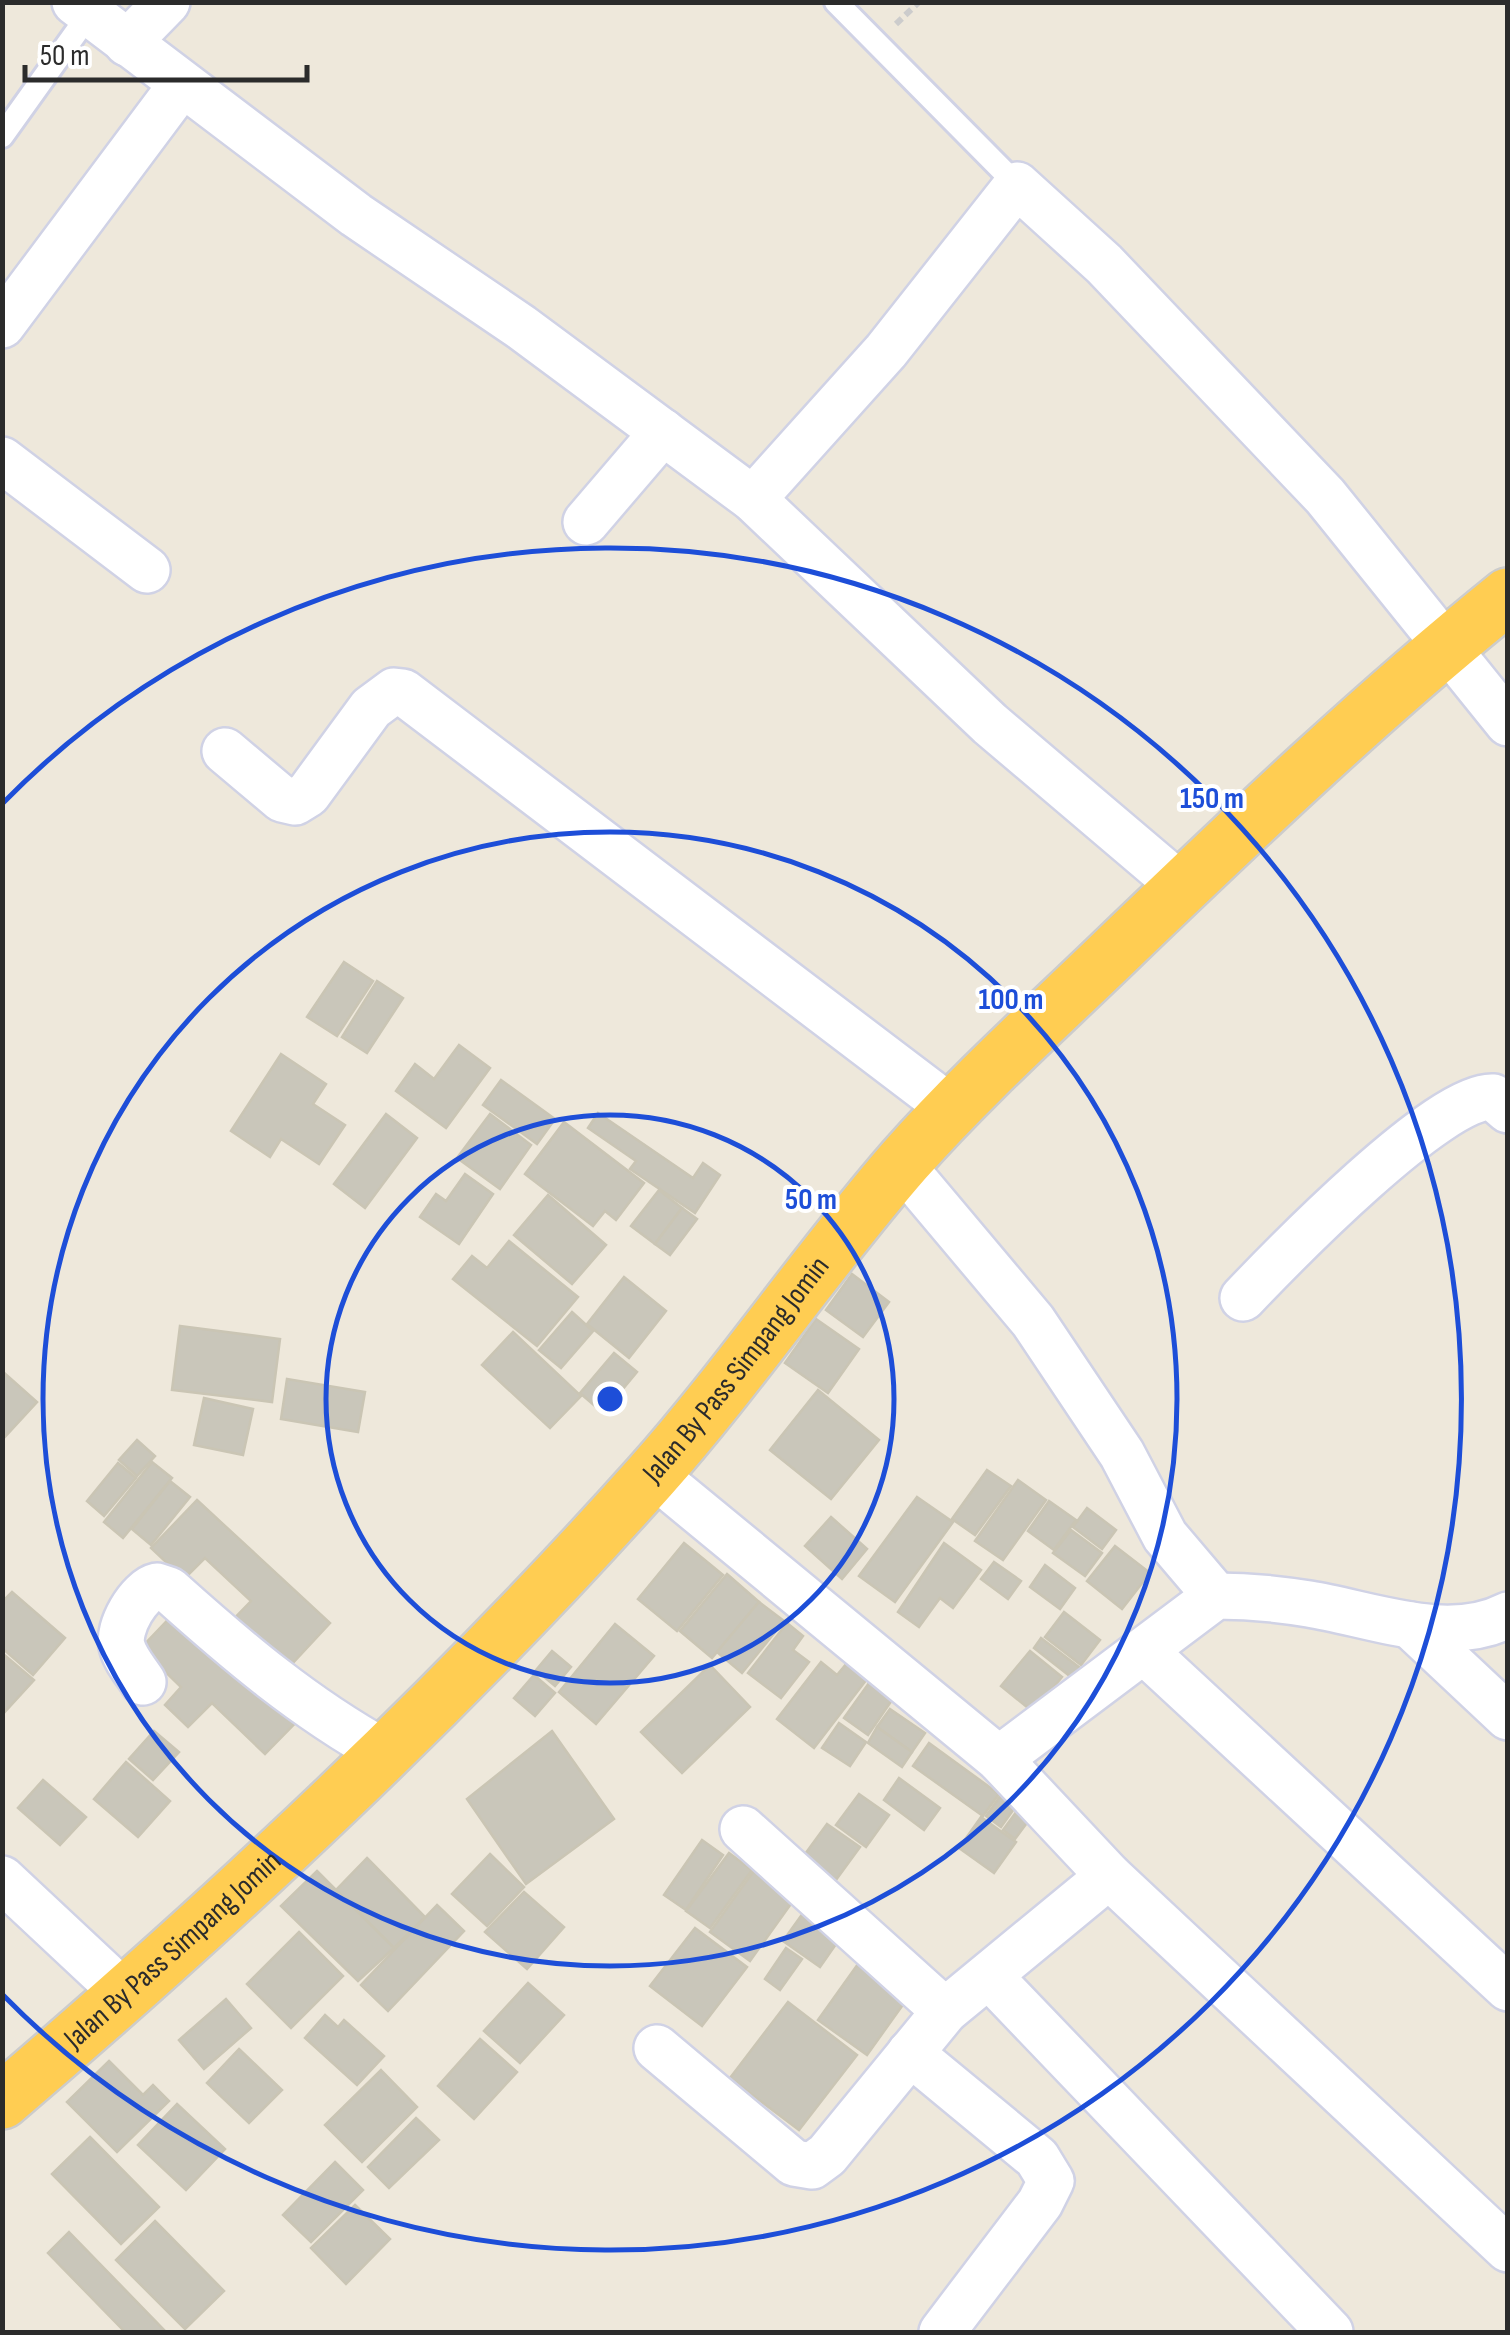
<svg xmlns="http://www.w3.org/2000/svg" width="1510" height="2335" font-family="'Sofia Sans Condensed',sans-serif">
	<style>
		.building { fill: #c9c6ba; stroke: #cac5b4; stroke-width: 2.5 }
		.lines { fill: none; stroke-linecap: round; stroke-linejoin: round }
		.service-casing { stroke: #d0d2e5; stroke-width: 28 }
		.minor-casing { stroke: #d0d2e5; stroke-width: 50 }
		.trunk-casing { stroke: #ccc; stroke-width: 60 }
		.path { stroke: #ccc; stroke-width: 6; stroke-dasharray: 8 5; stroke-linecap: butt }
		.service { stroke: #fff; stroke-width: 22 }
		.minor { stroke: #fff; stroke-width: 45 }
		.trunk { stroke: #ffcd52; stroke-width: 55 }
		.ring { fill: none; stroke: #1d4ed8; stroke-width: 5 }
		.labels { text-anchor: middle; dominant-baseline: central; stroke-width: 8; stroke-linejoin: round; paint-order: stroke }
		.street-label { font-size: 30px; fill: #2b2b2b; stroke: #fff }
		.centre { fill: #1d4ed8; stroke: #fff; stroke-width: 5 }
		.ring-label { font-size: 30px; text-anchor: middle; font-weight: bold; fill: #1d4ed8; stroke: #fff; stroke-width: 8; stroke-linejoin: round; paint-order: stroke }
	</style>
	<rect width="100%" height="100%" fill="#eee8db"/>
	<g class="building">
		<path d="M344,962L373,981L337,1036L307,1017Z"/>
		<path d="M377,981L403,998L367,1053L342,1037Z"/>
		<path d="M459,1045L490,1068L446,1128L396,1091L415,1064L434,1079Z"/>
		<path d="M281,1054L326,1084L313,1104L345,1125L319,1164L281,1139L270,1157L231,1131Z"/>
		<path d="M501,1080L555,1119L537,1144L483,1105Z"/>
		<path d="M598,1113L693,1178L703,1163L720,1175L695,1213L630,1169L636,1161L588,1128Z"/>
		<path d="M386,1114L417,1138L365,1208L334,1184Z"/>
		<path d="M490,1114L531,1145L500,1189L457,1158Z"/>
		<path d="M564,1122L644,1183L616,1220L605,1211L593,1226L525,1174Z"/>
		<path d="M465,1174L493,1194L459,1244L420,1217L436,1194L446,1201Z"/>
		<path d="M659,1190L682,1208L655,1244L631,1226Z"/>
		<path d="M548,1195L606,1245L572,1284L514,1235Z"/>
		<path d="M682,1208L697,1219L670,1255L655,1244Z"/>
		<path d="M509,1241L578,1297L537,1346L453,1279L472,1256L487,1268Z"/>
		<path d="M852,1274L889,1302L863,1337L826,1310Z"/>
		<path d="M624,1277L666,1311L629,1358L587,1324Z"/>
		<path d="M572,1312L593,1331L561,1368L539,1350Z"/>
		<path d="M816,1319L859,1349L828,1393L785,1363Z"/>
		<path d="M180,1326L280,1339L272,1402L172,1390Z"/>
		<path d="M513,1332L581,1396L550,1428L482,1365Z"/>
		<path d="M614,1353L637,1372L603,1413L580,1393Z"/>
		<path d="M2,1371L37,1402L2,1440Z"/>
		<path d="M287,1379L365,1392L358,1432L281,1419Z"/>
		<path d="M818,1390L879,1440L831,1499L770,1450Z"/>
		<path d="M204,1398L253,1409L243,1455L194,1445Z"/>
		<path d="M137,1440L155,1456L137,1476L119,1460Z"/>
		<path d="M152,1462L172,1478L123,1538L104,1522Z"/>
		<path d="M118,1463L136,1478L104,1516L87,1501Z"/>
		<path d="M987,1470L1011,1486L975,1535L952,1519Z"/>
		<path d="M1018,1480L1046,1500L1003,1560L975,1541Z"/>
		<path d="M170,1481L190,1497L151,1545L132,1529Z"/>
		<path d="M917,1497L953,1522L895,1602L859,1576Z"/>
		<path d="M197,1500L330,1623L278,1679L224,1629L251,1601L205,1558L184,1579L151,1548Z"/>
		<path d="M1049,1501L1076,1520L1054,1550L1028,1531Z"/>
		<path d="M1087,1508L1116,1530L1102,1549L1073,1527Z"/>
		<path d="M831,1517L867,1549L842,1579L805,1546Z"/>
		<path d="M1071,1530L1102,1553L1085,1576L1053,1553Z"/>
		<path d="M684,1543L723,1575L677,1631L638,1599Z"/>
		<path d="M944,1543L981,1570L953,1608L940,1598L919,1627L898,1612Z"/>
		<path d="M1115,1546L1150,1573L1122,1609L1087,1581Z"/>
		<path d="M994,1562L1021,1581L1008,1599L981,1579Z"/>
		<path d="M1045,1565L1075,1588L1060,1609L1030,1587Z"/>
		<path d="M727,1574L759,1602L712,1658L680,1631Z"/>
		<path d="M12,1592L65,1638L33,1675L2,1648V1602Z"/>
		<path d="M759,1602L784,1621L742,1673L717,1652Z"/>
		<path d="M182,1605L308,1710L265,1754L212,1703L188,1727L165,1705L181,1687L141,1648Z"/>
		<path d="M1064,1612L1100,1640L1081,1665L1045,1637Z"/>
		<path d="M787,1623L803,1636L793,1650L809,1662L781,1698L748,1673Z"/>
		<path d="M615,1624L654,1656L596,1724L559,1692Z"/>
		<path d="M1041,1638L1084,1671L1076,1681L1034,1648Z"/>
		<path d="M552,1651L571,1667L555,1686L536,1670Z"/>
		<path d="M1030,1651L1062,1677L1033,1712L1001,1686Z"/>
		<path d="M2,1653L34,1680L2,1715Z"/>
		<path d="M821,1662L837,1675L847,1663L867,1679L814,1748L777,1719Z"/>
		<path d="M710,1665L750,1707L682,1773L641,1732Z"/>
		<path d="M534,1675L555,1693L535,1716L514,1698Z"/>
		<path d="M869,1683L892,1700L868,1735L844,1718Z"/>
		<path d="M890,1709L925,1733L912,1752L877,1727Z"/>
		<path d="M839,1723L866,1742L850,1766L822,1748Z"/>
		<path d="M877,1727L912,1752L902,1767L868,1743Z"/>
		<path d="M154,1731L179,1752L153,1780L129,1759Z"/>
		<path d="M552,1731L614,1819L526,1884L467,1799Z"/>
		<path d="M929,1743L999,1794L983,1816L913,1766Z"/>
		<path d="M126,1762L170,1801L138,1837L94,1799Z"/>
		<path d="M899,1778L940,1808L924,1830L884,1800Z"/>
		<path d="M43,1780L86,1817L60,1845L18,1808Z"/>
		<path d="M859,1794L889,1815L866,1847L836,1825Z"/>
		<path d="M1001,1795L1016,1806L1001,1827L986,1816Z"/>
		<path d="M1020,1807L1032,1816L1015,1839L1003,1830Z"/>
		<path d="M981,1817L1016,1842L994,1873L959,1848Z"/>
		<path d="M827,1824L860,1847L833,1884L800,1861Z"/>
		<path d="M702,1840L723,1855L686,1910L664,1895Z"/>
		<path d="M729,1853L752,1870L710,1928L686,1911Z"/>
		<path d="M490,1854L524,1887L487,1926L452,1894Z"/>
		<path d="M367,1858L425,1917L394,1948L336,1890Z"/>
		<path d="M758,1865L798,1894L750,1961L710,1932Z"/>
		<path d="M317,1871L394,1948L358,1981L281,1906Z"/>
		<path d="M524,1892L564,1927L527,1969L485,1932Z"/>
		<path d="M437,1905L464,1931L388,2011L361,1985Z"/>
		<path d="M806,1909L843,1934L820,1967L783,1941Z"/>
		<path d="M695,1928L747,1967L702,2026L650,1986Z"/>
		<path d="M299,1932L343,1976L291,2028L247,1984Z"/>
		<path d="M786,1948L802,1959L780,1990L765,1979Z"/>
		<path d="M858,1964L907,1999L867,2055L818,2020Z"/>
		<path d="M528,1983L564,2015L520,2063L484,2031Z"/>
		<path d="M226,1999L251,2028L204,2069L179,2040Z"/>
		<path d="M788,2002L857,2055L799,2130L730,2078Z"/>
		<path d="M325,2015L338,2027L344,2020L384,2056L357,2085L305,2038Z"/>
		<path d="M480,2039L517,2072L474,2119L438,2086Z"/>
		<path d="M239,2049L282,2090L249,2123L207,2083Z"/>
		<path d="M109,2061L143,2095L153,2085L169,2101L117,2152L67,2102Z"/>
		<path d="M381,2070L417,2107L362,2162L325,2125Z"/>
		<path d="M177,2104L225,2149L186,2190L138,2145Z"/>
		<path d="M416,2118L439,2140L389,2188L368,2167Z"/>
		<path d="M90,2137L159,2207L121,2244L52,2174Z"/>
		<path d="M335,2162L363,2190L311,2242L283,2215Z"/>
		<path d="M355,2205L390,2239L346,2284L311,2248Z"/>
		<path d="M155,2221L224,2291L185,2329L116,2260Z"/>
		<path d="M69,2232L166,2332H125L48,2253Z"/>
	</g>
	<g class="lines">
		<g class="service-casing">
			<g id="service">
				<path d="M836,2L1017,185"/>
				<path d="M2,136L90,13"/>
			</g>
		</g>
		<g class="minor-casing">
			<g id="minor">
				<path d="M75,2L356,215L521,327L753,499L990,724L1182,887"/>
				<path d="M127,43L167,2"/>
				<path d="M2,325L182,84"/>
				<path d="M2,460L147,570"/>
				<path d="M753,499L886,351L1017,185L1104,264L1325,496L1508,723"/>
				<path d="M586,522L663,432"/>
				<path d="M225,751L282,799L295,802L308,794L371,708L394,691L403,692L952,1109"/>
				<path d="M901,1164L1033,1321L1122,1454L1165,1536L1216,1596"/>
				<path d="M1243,1298C1283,1256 1441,1093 1493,1097L1508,1110"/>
				<path d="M653,1474L999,1759L1109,1876L1508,2249"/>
				<path d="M1410,1625L1508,1717"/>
				<path d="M1144,1651L1508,1988"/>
				<path d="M143,1682C136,1671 125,1659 122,1646C117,1628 139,1590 157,1586L169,1590C237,1651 304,1708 384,1752"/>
				<path d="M999,1759L1216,1596C1247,1596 1279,1599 1309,1604C1371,1614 1448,1646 1508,1615"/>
				<path d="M743,1829L945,2011"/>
				<path d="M2,1879L126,1995"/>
				<path d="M989,1976L1330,2332"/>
				<path d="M657,2048L794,2163L812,2166L827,2155L945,2011L1109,1876"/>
				<path d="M910,2053L1037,2158L1051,2181L1040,2203L942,2332"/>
			</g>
		</g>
		<g class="trunk-casing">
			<g id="trunk">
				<path id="s1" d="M2,2101C230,1906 450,1701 650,1477C740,1376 816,1262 905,1160C974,1082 1052,1013 1126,941C1249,823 1374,704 1508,596"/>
			</g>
		</g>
		<path class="path" d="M896,24L919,2"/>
		<use href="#service" class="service"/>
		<use href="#minor" class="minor"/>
		<use href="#trunk" class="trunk"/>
	</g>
	<g class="ring">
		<circle cx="610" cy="1399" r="284"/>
		<circle cx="610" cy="1399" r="567"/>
		<path d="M3 803A851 851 0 1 1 3 1995"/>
	</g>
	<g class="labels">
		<g class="street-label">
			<text stroke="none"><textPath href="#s1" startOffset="1038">Jalan By Pass Simpang Jomin</textPath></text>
			<text stroke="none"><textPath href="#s1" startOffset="228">Jalan By Pass Simpang Jomin</textPath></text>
		</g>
	</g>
	<circle cx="610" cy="1399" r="15" class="centre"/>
	<g class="ring-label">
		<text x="1212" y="808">150 m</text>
		<text x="1011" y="1009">100 m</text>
		<text x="811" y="1209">50 m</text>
	</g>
	<rect width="1510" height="2335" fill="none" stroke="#2b2b2b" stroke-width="10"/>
	<path d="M25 65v15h282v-15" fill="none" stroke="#2b2b2b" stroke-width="5"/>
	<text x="40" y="65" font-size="30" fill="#2b2b2b" stroke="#ffffff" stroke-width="8" paint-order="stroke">50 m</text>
</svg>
